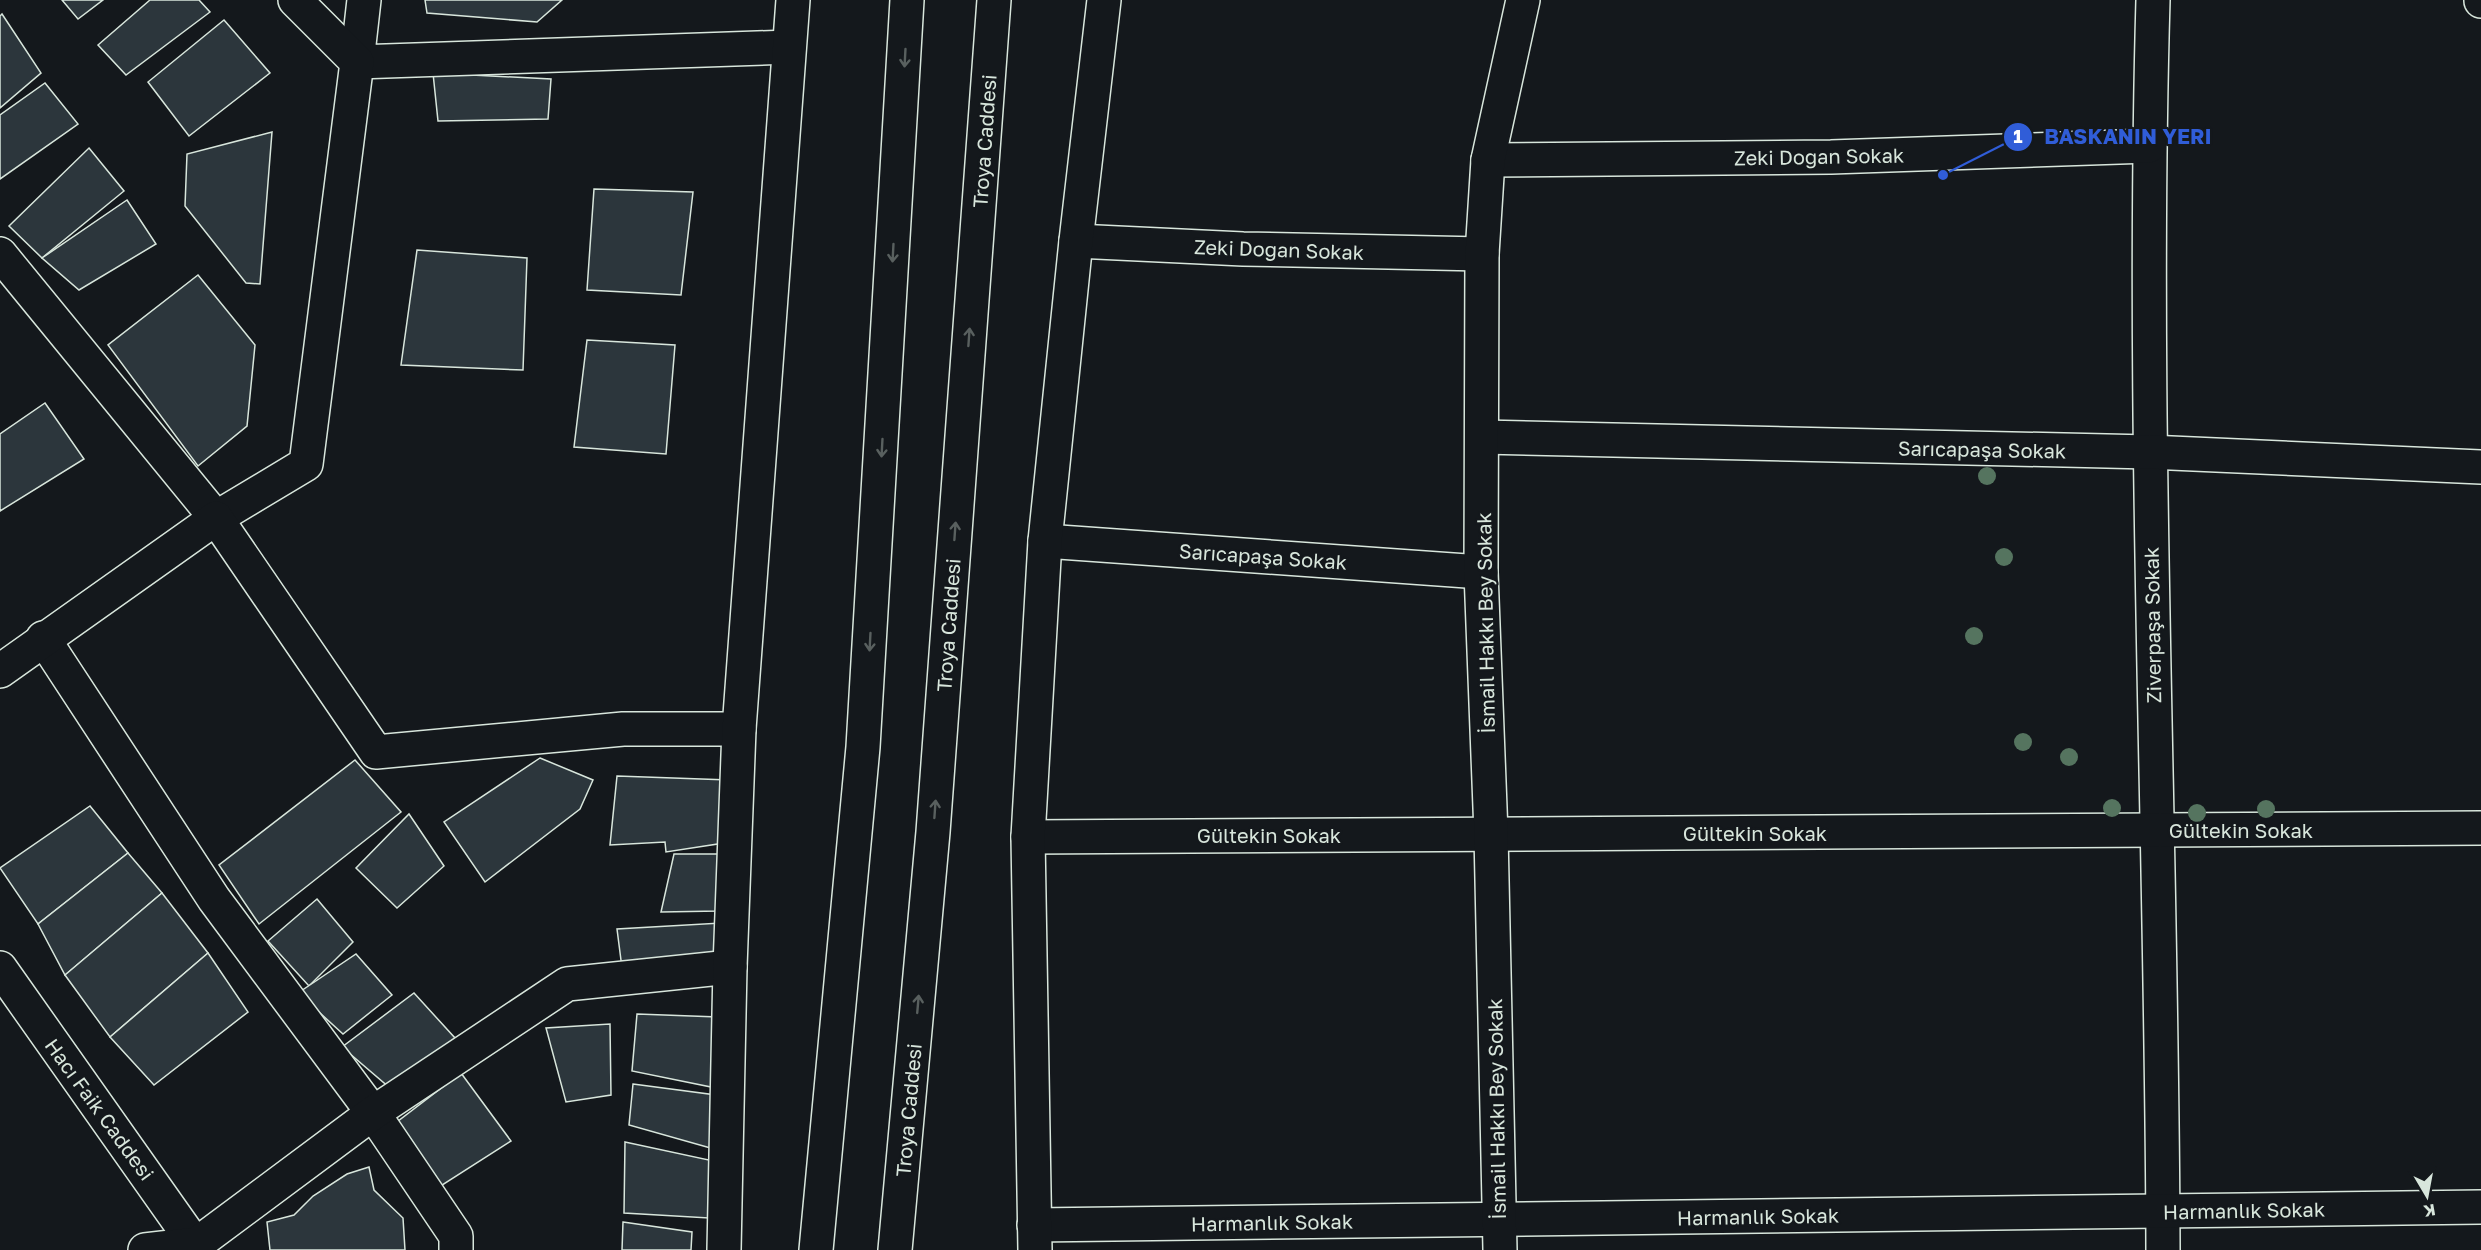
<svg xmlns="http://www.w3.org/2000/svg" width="2481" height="1250" font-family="'Golos Text',sans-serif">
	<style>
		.building { fill: #2c363c; stroke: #d8e6dc; stroke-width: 1.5 }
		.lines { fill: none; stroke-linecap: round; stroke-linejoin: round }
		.minor-casing { stroke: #d8e6dc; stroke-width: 36 }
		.major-casing { stroke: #d8e6dc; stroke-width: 36 }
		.minor { stroke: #14181c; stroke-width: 33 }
		.major { stroke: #14181c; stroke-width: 33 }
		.tree { fill: #55745f }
		.oneway { stroke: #59605f }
		.labels { text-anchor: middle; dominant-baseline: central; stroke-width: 4.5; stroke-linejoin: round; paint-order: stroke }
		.street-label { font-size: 20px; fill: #d8e6dc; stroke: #14181c }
		.leader { fill: none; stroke: #305dd8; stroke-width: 2 }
		.callout-dot { fill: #305dd8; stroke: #14181c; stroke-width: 2 }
		.mark-label { font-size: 18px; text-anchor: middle; font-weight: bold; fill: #fff }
		.callout-label { font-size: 21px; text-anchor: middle; font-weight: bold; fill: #305dd8; stroke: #14181c; stroke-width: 4.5; stroke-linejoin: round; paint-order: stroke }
	</style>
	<rect width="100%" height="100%" fill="#14181c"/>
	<g class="building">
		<path d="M62,0H103L78,19Z"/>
		<path d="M150,0H199L210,12L126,75L98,45Z"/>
		<path d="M425,0H562L537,22L427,13Z"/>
		<path d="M2,14L41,73L0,108V16Z"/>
		<path d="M224,20L270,73L189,136L148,82Z"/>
		<path d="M433,73L551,79L548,119L438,121Z"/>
		<path d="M45,83L78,124L0,179V115Z"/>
		<path d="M272,132L260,284L246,283L185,206L187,154Z"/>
		<path d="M89,148L124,191L42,258L9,226Z"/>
		<path d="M594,189L693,192L681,295L587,290Z"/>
		<path d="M127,200L156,244L79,290L42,258Z"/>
		<path d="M417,250L527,258L523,370L401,365Z"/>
		<path d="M198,275L255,345L247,426L198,466L108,345Z"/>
		<path d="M587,340L675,345L666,454L574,447Z"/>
		<path d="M45,403L84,459L0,511V434Z"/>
		<path d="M540,758L593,780L580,809L485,882L444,822Z"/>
		<path d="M355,760L401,812L259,924L219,865Z"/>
		<path d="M617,776L729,780L724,843L666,852L665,842L610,845Z"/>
		<path d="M90,806L128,853L38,924L0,868Z"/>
		<path d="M409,814L444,866L397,908L356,868Z"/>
		<path d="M128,853L162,893L65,975L38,924Z"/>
		<path d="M674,854H722L719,911L661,912Z"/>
		<path d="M162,893L208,953L110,1037L65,975Z"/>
		<path d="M317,899L353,942L309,986L268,941Z"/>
		<path d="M721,923L714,961L622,968L617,929Z"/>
		<path d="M208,953L248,1012L154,1085L110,1037Z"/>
		<path d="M356,954L392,995L343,1034L298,993Z"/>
		<path d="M414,993L455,1038L390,1088L342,1047Z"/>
		<path d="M637,1014L718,1017L716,1088L632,1071Z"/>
		<path d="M610,1024L611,1095L566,1102L546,1028Z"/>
		<path d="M461,1073L511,1141L436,1189L393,1125Z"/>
		<path d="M633,1084L716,1095L714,1149L629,1125Z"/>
		<path d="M625,1142L709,1160V1218L624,1213Z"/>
		<path d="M369,1167L374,1190L403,1218L405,1250H270L267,1222L294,1215L313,1196L347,1174Z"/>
		<path d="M623,1222L692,1232L691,1250H622Z"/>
	</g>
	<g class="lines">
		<g class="minor-casing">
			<g id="minor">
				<path d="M364,0L357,62L789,47"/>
				<path d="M2153,0C2141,417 2162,833 2163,1250"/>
				<path d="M2481,0V1"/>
				<path d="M1488,160L1831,157L2149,146"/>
				<path d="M1076,241L1243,249L1482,254"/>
				<path d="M0,254L216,518L306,464L357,62L295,0"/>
				<path d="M1482,437L2149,452L2481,467"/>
				<path d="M1045,541L1481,572"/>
				<path d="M43,638L214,899L373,1113L456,1236V1250"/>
				<path d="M0,671L216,518L376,752L623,729H739"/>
				<path d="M1028,837L2481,828"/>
				<path d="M0,968L199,1250"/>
				<path d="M1034,1225L2481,1207"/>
				<path d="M145,1250L197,1244L373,1113L567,984L730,967"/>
				<path d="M724,1250L730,967L739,729L793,0"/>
				<path d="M1035,1250L1028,837L1045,541L1076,241L1104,0"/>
				<path d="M1500,1250L1491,834L1481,572L1482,254L1488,160L1523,0"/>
			</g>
		</g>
		<g class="major-casing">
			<g id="major">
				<path d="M816,1250L863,747L907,0"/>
				<path d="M895,1250L933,832L994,0"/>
			</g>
		</g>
		<use href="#minor" class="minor"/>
		<use href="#major" class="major"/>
	</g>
	<g class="tree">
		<circle cx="1987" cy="476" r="9"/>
		<circle cx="2004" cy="557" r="9"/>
		<circle cx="1974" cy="636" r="9"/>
		<circle cx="2023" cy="742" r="9"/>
		<circle cx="2069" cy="757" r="9"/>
		<circle cx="2112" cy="808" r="9"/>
		<circle cx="2266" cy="809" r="9"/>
		<circle cx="2197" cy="813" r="9"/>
	</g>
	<defs><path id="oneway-shaft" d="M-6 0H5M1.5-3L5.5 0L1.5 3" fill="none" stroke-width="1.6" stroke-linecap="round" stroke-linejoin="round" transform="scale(1.5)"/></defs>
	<g class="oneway">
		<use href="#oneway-shaft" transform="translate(905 58) rotate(93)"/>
		<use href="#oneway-shaft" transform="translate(893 253) rotate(93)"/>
		<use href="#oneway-shaft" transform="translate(969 337) rotate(-86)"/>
		<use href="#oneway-shaft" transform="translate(882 448) rotate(93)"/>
		<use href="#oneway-shaft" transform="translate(955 531) rotate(-86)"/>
		<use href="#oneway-shaft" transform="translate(870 642) rotate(93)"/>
		<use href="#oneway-shaft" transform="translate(935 809) rotate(-86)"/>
		<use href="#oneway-shaft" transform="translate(918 1004) rotate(-85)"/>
	</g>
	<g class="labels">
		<g class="street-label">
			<text transform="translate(984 141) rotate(-86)">Troya Caddesi</text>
			<text transform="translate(1819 156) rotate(-1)">Zeki Doğan Sokak</text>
			<text transform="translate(1279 249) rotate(2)">Zeki Doğan Sokak</text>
			<text transform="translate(1982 449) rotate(1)">Sarıcapaşa Sokak</text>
			<text transform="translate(1263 556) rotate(4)">Sarıcapaşa Sokak</text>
			<text transform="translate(1485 623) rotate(-91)">İsmail Hakkı Bey Sokak</text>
			<text transform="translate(948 625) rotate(-86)">Troya Caddesi</text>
			<text transform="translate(2152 625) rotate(-91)">Ziverpaşa Sokak</text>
			<text x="2241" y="830">Gültekin Sokak</text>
			<text x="1755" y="833">Gültekin Sokak</text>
			<text x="1269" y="835">Gültekin Sokak</text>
			<text transform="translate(100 1109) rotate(54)">Hacı Faik Caddesi</text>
			<text transform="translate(1496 1109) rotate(-91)">İsmail Hakkı Bey Sokak</text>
			<text transform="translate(908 1110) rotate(-85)">Troya Caddesi</text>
			<text transform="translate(2244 1210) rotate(-1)">Harmanlık Sokak</text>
			<text transform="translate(1758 1216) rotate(-1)">Harmanlık Sokak</text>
			<text transform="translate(1272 1222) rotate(-1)">Harmanlık Sokak</text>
		</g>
	</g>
	<path class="leader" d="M1943 175L2018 137"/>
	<g class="callout-dot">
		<circle cx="1943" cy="175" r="6"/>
		<circle cx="2018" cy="137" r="15"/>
	</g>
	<g class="mark-label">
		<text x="2018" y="143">1</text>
	</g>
	<g class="callout-label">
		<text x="2128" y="144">BASKANIN YERI</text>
	</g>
	<g transform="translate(2427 1196) rotate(170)" stroke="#14181c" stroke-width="4.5" paint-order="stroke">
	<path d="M0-4.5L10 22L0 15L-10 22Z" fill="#d8e6dc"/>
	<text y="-9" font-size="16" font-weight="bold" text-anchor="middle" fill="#d8e6dc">K</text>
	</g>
</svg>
